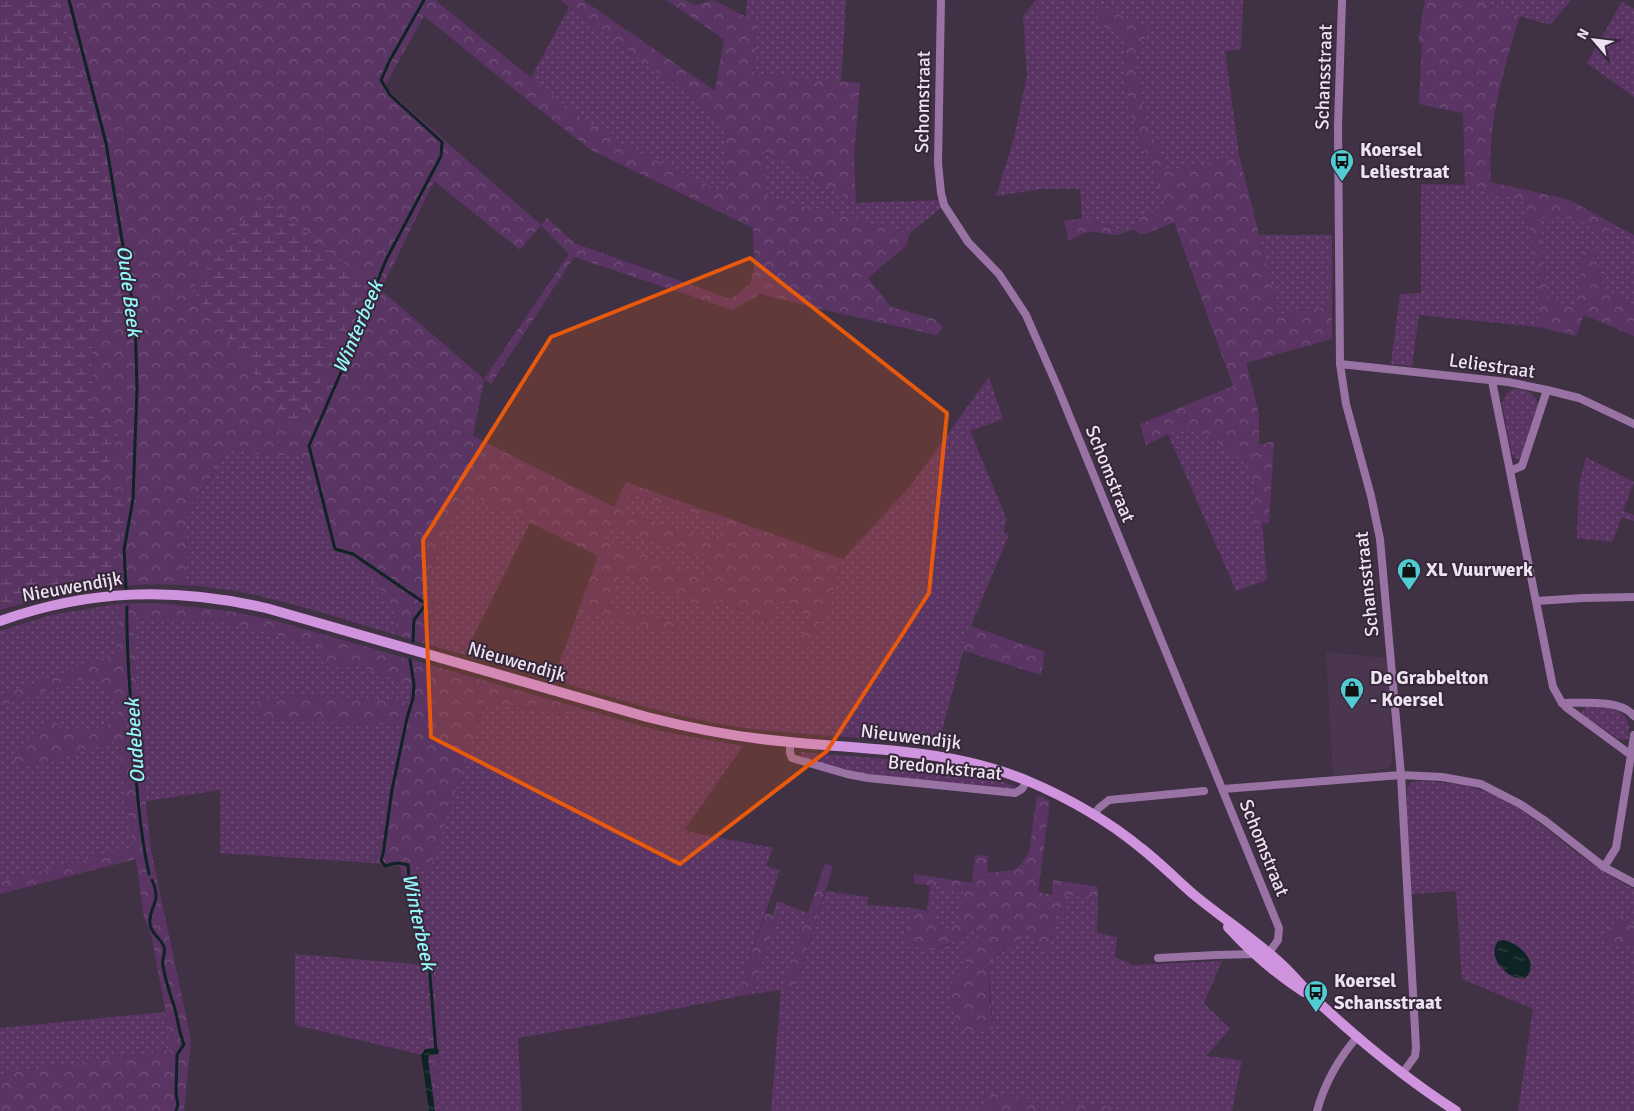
<svg xmlns="http://www.w3.org/2000/svg" width="1634" height="1111" font-family="Signika,sans-serif">
	<style>
		.built { fill: #4b3650 }
		.grass { fill: url(#grass-dots) }
		.forest { fill: url(#forest-crowns); fill-rule: evenodd }
		.wetland { fill: url(#wetland-marsh) }
		.water { fill: url(#water-ripples) }
		.lines { fill: none; stroke-linecap: round; stroke-linejoin: round }
		.stream { stroke: #102324; stroke-width: 3 }
		.street { stroke: #9973a3; stroke-width: 8 }
		.secondary { stroke: #d094df; stroke-width: 10 }
		.marked { fill: #e8590c; fill-opacity: 0.2; stroke: #e8590c; stroke-width: 4; stroke-linejoin: round }
		.labels { text-anchor: middle; dominant-baseline: central; stroke-width: 4; stroke-linejoin: round; paint-order: stroke }
		.street-label { font-size: 19px; fill: #ede3f0; stroke: #36263a }
		.poi-label { font-size: 19px; font-weight: bold; fill: #ede3f0; stroke: #36263a; text-anchor: start }
		.water-label { font-size: 20px; font-style: italic; fill: #95f6fa; stroke: #36263a }
	</style>
	<defs>
		<pattern id="grass-dots" width="8" height="8" patternUnits="userSpaceOnUse" patternTransform="scale(1.25)"><rect width="8" height="8" fill="#5a3564"/><path d="M2 2h.1M6 6h.1" fill="none" stroke="#72527a" stroke-width="1.8" stroke-linecap="round"/></pattern>
		<pattern id="forest-crowns" width="20" height="18" patternUnits="userSpaceOnUse" patternTransform="scale(1.25)"><rect width="20" height="18" fill="#5a3564"/><path d="M2 6a3 3 0 1 1 6 0M12 15a3 3 0 1 1 6 0" fill="none" stroke="#72527a"/></pattern>
		<pattern id="wetland-marsh" width="20" height="14" patternUnits="userSpaceOnUse" patternTransform="scale(1.25)"><rect width="20" height="14" fill="#5a3564"/><path d="M1 5h8M5 5V1M11 12h8M15 12V8" fill="none" stroke="#72527a"/></pattern>
		<pattern id="water-ripples" width="26" height="14" patternUnits="userSpaceOnUse" patternTransform="scale(1.25)"><rect width="26" height="14" fill="#102324"/><path d="M2 4q2-2 4 0t4 0M15 11q2-2 4 0t4 0" fill="none" stroke="#334344"/></pattern>
	</defs>
	<rect width="100%" height="100%" fill="#413145"/>
	<path class="built" d="M1326,652L1386,658L1392,730V763L1389,768L1360,773L1333,776Z"/>
	<g class="grass">
		<path d="M747,0H846L841,82L753,74L758,23L746,17Z"/>
		<path d="M1036,0H1243L1241,49L1225,51L1239,155L1169,172L1144,117L1137,69V53L1149,28L1125,40L1124,69L1129,110L1167,208L1137,218L1134,229L1124,233C1118,227 1092,220 1082,218L1080,189H1041L996,196L1013,142L1027,76L1023,16Z"/>
		<path d="M1475,0H1571L1550,25L1520,16Z"/>
		<path d="M1622,2L1634,9V97L1587,63Z"/>
		<path d="M569,7L701,104L725,131L729,195L620,143L578,116L531,78Z"/>
		<path d="M761,150L856,203L939,200L941,208L910,233L768,198Z"/>
		<path d="M1421,184L1465,185L1523,201L1539,272L1538,327L1419,315L1412,366L1391,364L1400,294L1421,293Z"/>
		<path d="M1560,217L1579,219L1604,234L1613,224L1634,235V306C1607,292 1598,287 1597,254L1584,249L1575,307L1547,300L1540,218Z"/>
		<path d="M1259,235H1332V306L1279,314Z"/>
		<path d="M989,377L1003,419L970,431L1007,520L1003,532L1009,534L968,633L938,746C871,736 804,736 737,727C674,717 614,698 553,680L578,612L676,632L679,623L608,607L620,573L713,610L716,600L767,622L780,599L812,617L800,644L827,609L843,559L911,485Z"/>
		<path d="M1513,389C1524,388 1536,393 1538,405L1525,452L1522,457L1518,460L1512,454L1502,404L1506,394Z"/>
		<path d="M1184,426C1206,436 1249,455 1254,481C1256,494 1253,511 1252,524L1262,523L1267,580L1236,591L1168,434Z"/>
		<path d="M227,447L253,454L301,456L328,539L365,570L396,610L397,635C327,615 258,589 185,585L188,552L185,526L191,505L211,478Z"/>
		<path d="M1586,457L1634,482L1623,511L1634,515V521L1622,517L1612,542L1577,538L1579,485Z"/>
		<path d="M464,491L530,523L474,635L466,655L422,643L437,604L420,594Z"/>
		<path d="M629,493L725,523L717,542L619,510Z"/>
		<path d="M612,526L708,560L705,575L605,541Z"/>
		<path d="M118,604L117,653L0,696V631L51,615Z"/>
		<path d="M132,617L211,619L262,630L321,648L345,667L355,664L411,686L410,702L296,695L267,720L410,725L390,792L375,863L220,853V790L146,801L139,737Z"/>
		<path d="M93,676C104,688 113,700 119,715C108,730 83,731 65,732L58,724L22,768L118,741L133,847L0,882V706Z"/>
		<path d="M485,702L568,715L573,706L660,731L743,746L685,829L691,832L773,848L766,866L780,870L736,997L598,1024L518,1038L522,1111H438L436,1101L440,1029L435,963L421,916L412,919L404,888L414,885L415,866L430,869Z"/>
		<path d="M1591,706C1611,707 1634,710 1628,739L1623,740L1619,739L1584,716L1582,713C1583,707 1586,707 1591,706Z"/>
		<path d="M801,752L923,762L985,776L1017,787L1012,790L856,773L801,757Z"/>
		<path d="M1416,781C1440,782 1460,783 1484,791C1517,802 1543,826 1570,848C1590,863 1611,877 1634,889V926L1620,915L1611,948L1629,942L1634,945V1111H1518L1533,1009L1462,979L1456,891L1412,894L1407,822V789L1411,783Z"/>
		<path d="M930,885L963,891L962,917L952,928L944,929L934,924L927,911Z"/>
		<path d="M826,891L868,897L867,905L912,908L907,945C915,946 927,950 935,949C950,947 962,936 973,927L980,936L969,967L954,978L993,1028L989,970L994,959L1019,938L1032,933L1052,940L1054,912L1065,895L1098,898L1097,933L1117,937L1115,957L1133,965L1222,961L1204,1003L1230,1029L1206,1056L1242,1060L1232,1111H1116V1107L1068,1102L1067,1111H1040L1041,1110L983,1096L985,1111H771L781,990L751,994L778,917L773,915L777,901L808,913L782,989L795,988Z"/>
		<path d="M295,954L425,965L431,1022L427,1056L295,1025Z"/>
		<path d="M166,1012L173,1050L0,1074V1028Z"/>
	</g>
	<g class="forest">
		<path d="M56,0H435L578,116L621,143L729,195L725,131L701,104L560,0H583L715,91L724,39L666,0H685L695,5L713,0L758,23L754,74L860,83L854,157L856,203L762,150L768,197L910,233L906,246L868,278L891,307L934,319L943,327L937,335L816,308L760,294L733,310L574,257L491,384L484,380L473,436L614,507L626,482L843,559L827,609L807,648L799,644L811,617L781,599L768,622L717,600L713,610L620,573L608,607L679,623L676,633L578,612L598,556L464,491L420,594L437,604L422,643L397,635L396,610L365,570L328,539L301,456L253,454L228,447L210,478L191,505L185,526L188,552L185,585C129,582 77,589 24,603L21,594L115,568L128,497L102,490L120,426L93,419L92,336L135,319L106,143ZM424,16L526,99L591,150L753,228L754,266L751,283L731,299L574,243L547,218L541,225L384,87ZM434,181L520,250L541,225L569,254L484,379L381,290ZM630,493L724,523L717,542L620,510ZM612,526L708,560L705,575L606,541Z"/>
		<path d="M1425,0H1475L1520,16C1503,70 1487,125 1491,182L1570,200L1613,224L1604,235C1578,219 1572,215 1540,218L1547,300L1575,307L1584,249L1594,250C1598,256 1597,263 1598,270C1601,290 1618,298 1634,306V336L1584,315L1576,336L1538,327L1539,272L1523,201L1465,185L1463,113L1419,104L1422,43L1418,42Z"/>
		<path d="M1103,7L1149,28L1137,53V69L1144,117L1169,172L1239,155L1279,314L1332,306V339L1246,363L1259,414V445L1274,441L1269,523L1252,524C1253,511 1256,495 1254,482C1249,456 1206,435 1184,426L1146,445L1140,424L1233,386L1174,222L1145,234H1139L1134,229L1137,218L1167,208L1129,110L1124,69L1125,40L1094,20Z"/>
		<path d="M1082,218C1091,220 1118,228 1124,233C1112,238 1104,231 1092,232C1084,232 1076,237 1069,241L1064,221Z"/>
		<path d="M157,603L229,611L273,620L573,706L568,715L485,702L430,870L415,866L414,885L404,888L400,866L375,863L390,792L410,725L267,720L253,712L255,702L296,695L410,702L411,686L355,664C343,668 334,669 323,663L321,648L262,630L211,619L133,617L139,737L151,850L191,1040L184,1111H0V1074L173,1050L151,934L144,918L136,859L0,894V882L133,847L118,741L22,768L14,762V753L45,722C54,719 60,726 66,732C83,731 109,730 119,715C113,700 104,688 93,676L0,706V696L117,653L118,604Z"/>
		<path d="M971,626L1045,652L1041,675L962,650Z"/>
		<path d="M1037,795L1050,801L1038,892L1052,895L1053,880L1098,887V898L1065,895L1063,914L1054,913L1050,950L1046,951L1039,947L1032,934C1017,938 993,953 989,970C987,980 992,1015 993,1028L989,1030L959,1031L948,994L954,978L969,967L962,952L980,936L973,927L955,941L933,950L906,945L912,908L933,912L934,924L944,928H952C965,915 963,908 963,891L914,883V874L972,883L975,855L988,856L987,873L1014,870L1020,865L1029,853Z"/>
		<path d="M825,864L833,866L795,988L781,989Z"/>
		<path d="M766,913L778,917L751,994L736,997Z"/>
		<path d="M1620,915L1634,926V945L1628,942L1611,948L1601,938Z"/>
		<path d="M421,916L435,963L440,1029L436,1101L438,1111H429L421,1055L427,1056L431,1022L425,965L412,919Z"/>
		<path d="M993,1094L1035,1103L1040,1111H985L983,1095Z"/>
		<path d="M1068,1102L1116,1107V1111H1067Z"/>
	</g>
	<g class="wetland">
		<path d="M0,0H56L106,143L135,319L92,336L93,418L120,426L102,490L128,497L115,568L21,594L24,603L0,610Z"/>
		<path d="M259,196L367,281L297,433L192,289Z"/>
	</g>
	<g class="water">
		<path d="M1504,940C1520,944 1541,963 1525,978C1507,981 1486,957 1498,941Z"/>
		<path d="M437,1048L439,1050L438,1054L430,1055L428,1058L435,1111H429L421,1055L425,1049Z"/>
	</g>
	<g class="lines">
		<g class="stream">
			<path d="M69,0L106,143L135,319L137,388L133,499L124,550L126,588"/>
			<path d="M127,607C126,649 130,691 133,733C136,780 139,828 149,874"/>
			<path d="M413,641L414,620L426,604L353,554L335,549L309,446L342,370L386,260L441,156L442,142L390,95L381,80L390,60L424,0"/>
			<path d="M410,660L414,684L413,698L407,718L392,790L383,854L381,860L385,866C394,863 400,862 408,865L410,892L416,921L420,938L429,963L436,1051"/>
			<path d="M152,880C163,905 148,905 150,924C151,934 161,938 164,947C166,954 161,960 163,966C165,978 169,991 173,1003C178,1016 178,1031 184,1044L177,1055L176,1094L178,1105L176,1111"/>
		</g>
		<g class="street">
			<path d="M941,0L938,163L941,193L944,205L968,242L999,274L1026,315L1058,388L1279,928L1278,940L1266,957"/>
			<path d="M1342,0L1338,126L1340,364L1346,404L1371,496L1380,539L1401,775L1416,1048L1415,1056L1402,1074"/>
			<path d="M1340,364L1508,382L1547,390L1579,398L1634,424"/>
			<path d="M1492,381L1553,687L1562,703L1567,708L1631,755L1616,848L1604,867"/>
			<path d="M1510,471L1522,466L1547,390"/>
			<path d="M1536,601L1583,598L1634,597"/>
			<path d="M1562,703C1582,703 1621,699 1634,716"/>
			<path d="M790,742V753L792,758L847,774L868,778L1015,793L1022,789L1027,781"/>
			<path d="M1631,755L1634,735"/>
			<path d="M1223,789L1401,775L1442,777L1481,784L1520,804L1544,820L1604,867L1634,883"/>
			<path d="M1094,815L1099,808L1109,800L1204,791"/>
			<path d="M1158,958L1216,955L1256,954"/>
			<path d="M1317,1111C1325,1082 1338,1059 1358,1036"/>
		</g>
		<g class="secondary">
			<path d="M0,621C90,589 174,587 266,608L647,717C694,729 741,738 790,742C871,750 951,749 1028,781C1068,798 1107,820 1141,848C1159,862 1176,879 1193,894C1221,917 1251,937 1278,961C1292,973 1303,988 1317,1001C1360,1041 1406,1079 1456,1111"/>
			<path d="M1228,927C1250,951 1276,974 1304,992"/>
		</g>
	</g>
	<path class="marked" d="M750,258L947,413L929,593L827,751L680,864L431,737L423,540L551,337Z"/>
	<defs>
		<g id="bus-pin" transform="scale(1.25)"><path d="M0 17L-7.5 6A9.5 9.5 0 1 1 7.5 6Z" fill="#51ccd2" stroke="#36263a"/><path d="M-5-6H5V4H4V6H2V4H-2V6H-4V4H-5ZM-3.5-4V0h7V-4ZM-3.5 1.2v1.5H-2V1.2ZM2 1.2v1.5H3.5V1.2Z" fill="#111"/></g>
		<g id="shop-pin" transform="scale(1.25)"><path d="M0 17L-7.5 6A9.5 9.5 0 1 1 7.5 6Z" fill="#51ccd2" stroke="#36263a"/><path d="M-5-2.5h2.3a2.7 3.5 0 0 1 5.4 0H5L5.5 6h-11ZM-1.5-2.5h3a1.5 2.3 0 0 0-3 0Z" fill="#111"/></g>
	</defs>
	<g fill-rule="evenodd">
		<use href="#bus-pin" x="1342" y="161"/>
		<use href="#shop-pin" x="1409" y="570"/>
		<use href="#shop-pin" x="1352" y="689"/>
		<use href="#bus-pin" x="1316" y="992"/>
	</g>
	<g class="labels">
		<g class="street-label">
			<text transform="translate(1324 77) rotate(-88)">Schansstraat</text>
			<text transform="translate(923 102) rotate(-89)">Schomstraat</text>
			<text transform="translate(1492 366) rotate(8)">Leliestraat</text>
			<text transform="translate(1110 474) rotate(68)">Schomstraat</text>
			<text transform="translate(1367 584) rotate(-96)">Schansstraat</text>
			<text transform="translate(72 587) rotate(-10)">Nieuwendijk</text>
			<text transform="translate(517 662) rotate(16)">Nieuwendijk</text>
			<text transform="translate(911 737) rotate(7)">Nieuwendijk</text>
			<text transform="translate(945 768) rotate(6)">Bredonkstraat</text>
			<text transform="translate(1264 848) rotate(68)">Schomstraat</text>
		</g>
		<g class="poi-label">
			<text x="1360" y="150">Koersel<tspan x="1360" dy="22">Leliestraat</tspan></text>
			<text x="1426" y="570">XL Vuurwerk</text>
			<text x="1370" y="678">De Grabbelton<tspan x="1370" dy="22">- Koersel</tspan></text>
			<text x="1334" y="981">Koersel<tspan x="1334" dy="22">Schansstraat</tspan></text>
		</g>
		<g class="water-label">
			<text transform="translate(129 291) rotate(83)">Oude Beek</text>
			<text transform="translate(358 327) rotate(-67)">Winterbeek</text>
			<text transform="translate(135 741) rotate(-94)">Oudebeek</text>
			<text transform="translate(419 922) rotate(78)">Winterbeek</text>
		</g>
	</g>
	<g transform="translate(1594 40) rotate(298)" stroke="#36263a" stroke-width="4" paint-order="stroke">
	<path d="M0-4L9 19L0 12L-9 19Z" fill="#ede3f0"/>
	<text y="-8" font-size="14" font-weight="bold" text-anchor="middle" fill="#ede3f0">N</text>
	</g>
</svg>
